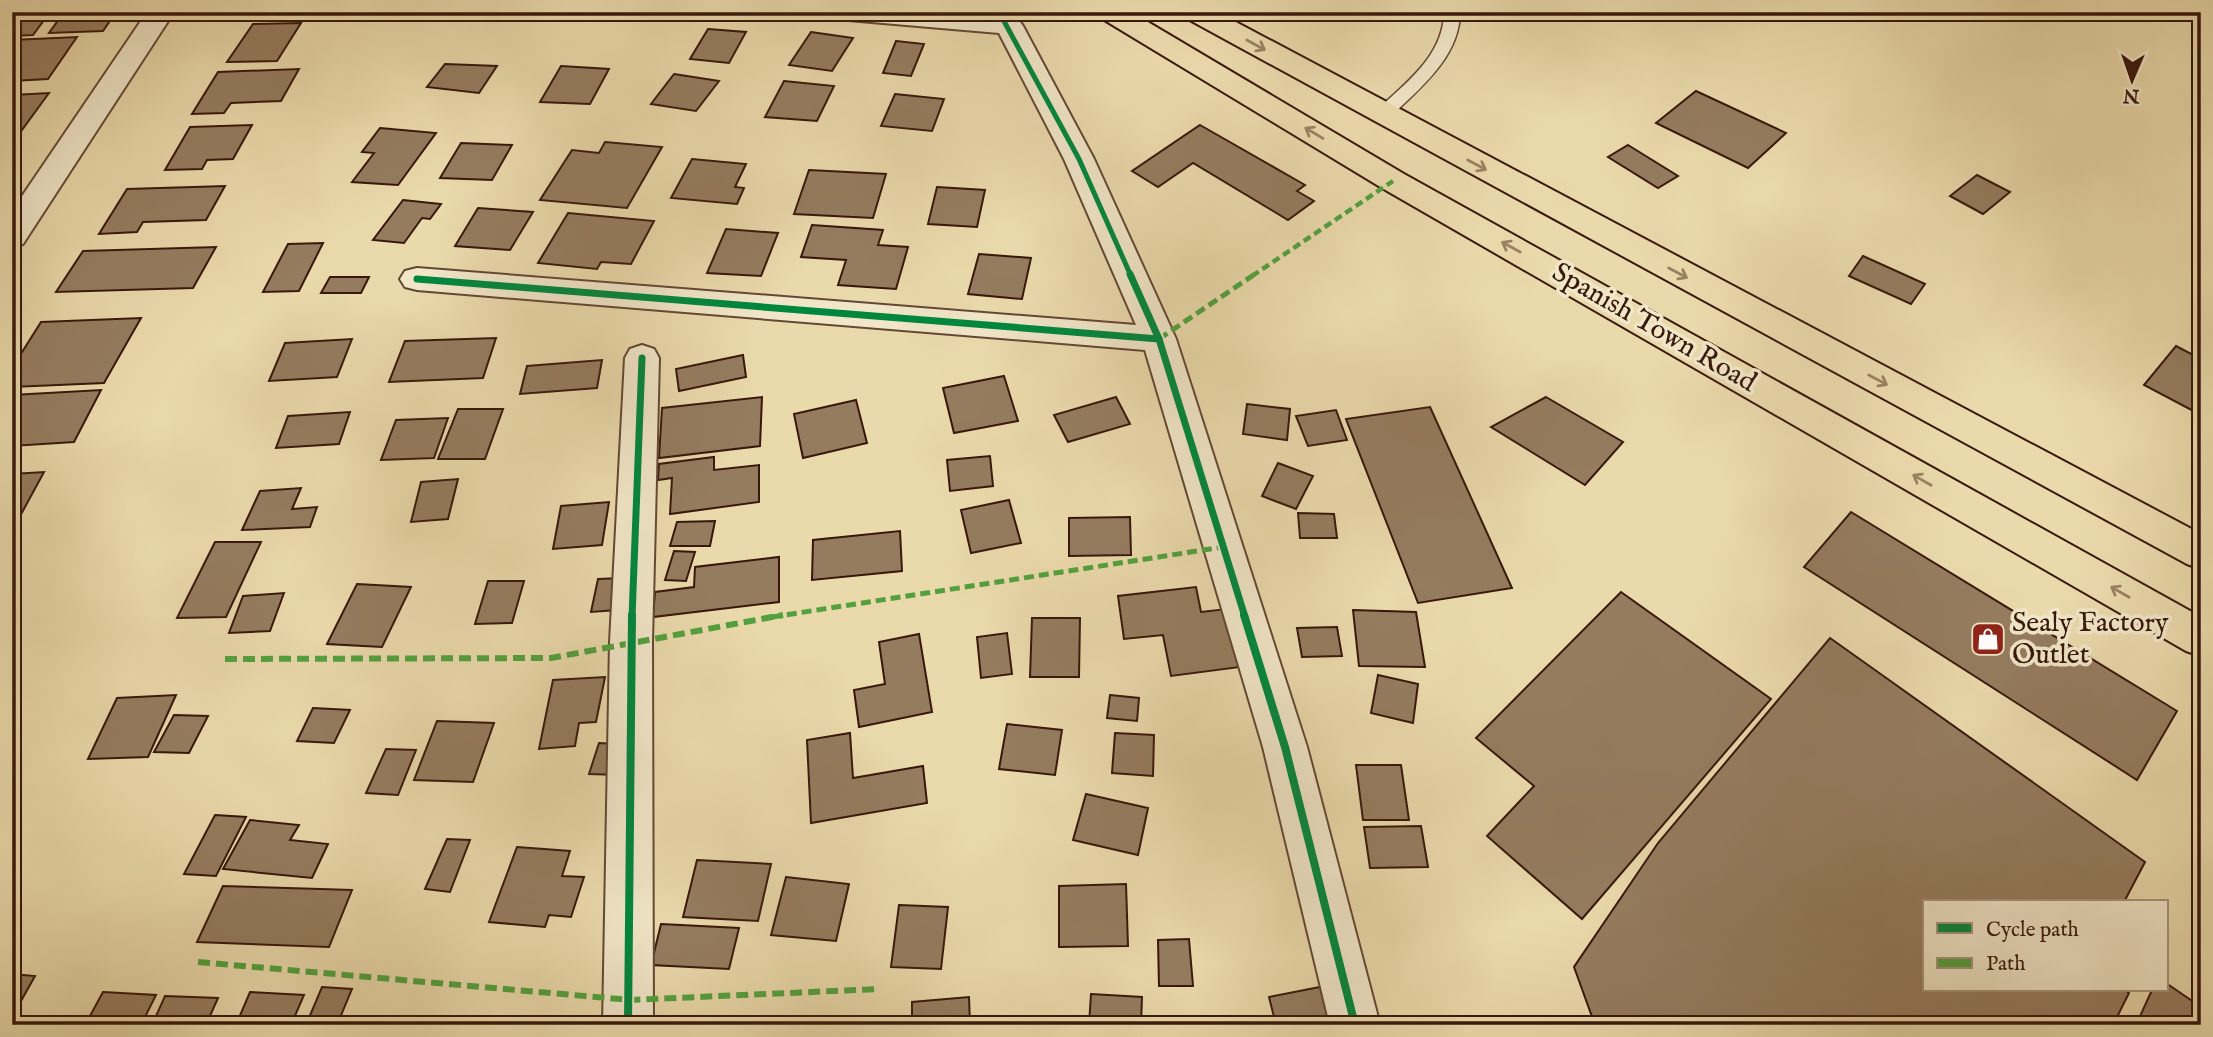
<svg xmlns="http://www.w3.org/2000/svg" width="2213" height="1037" font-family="'IM FELL English',serif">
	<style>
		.building { fill: #957c5f; stroke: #38180c; stroke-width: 2 }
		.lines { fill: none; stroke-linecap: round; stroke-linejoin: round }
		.lane-casing { stroke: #644834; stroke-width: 3 }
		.street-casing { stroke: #644834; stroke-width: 4 }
		.highway-casing { stroke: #38180c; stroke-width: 4 }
		.lane { fill: #f1e6c8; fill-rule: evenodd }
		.street { fill: #f1e6c8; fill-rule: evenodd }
		.highway { fill: #ead9ab; fill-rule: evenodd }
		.quiet-far2 { stroke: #53a13e; stroke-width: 4.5; stroke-dasharray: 8 4.5; stroke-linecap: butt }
		.quiet-far1 { stroke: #53a13e; stroke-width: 5; stroke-dasharray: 10 5; stroke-linecap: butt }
		.quiet { stroke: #53a13e; stroke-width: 6; stroke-dasharray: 12 6; stroke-linecap: butt }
		.cycleway-far2-casing { stroke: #f1e6c8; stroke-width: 9 }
		.cycleway-far1-casing { stroke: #f1e6c8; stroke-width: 11 }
		.cycleway-casing { stroke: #f1e6c8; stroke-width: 12 }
		.cycleway-far2 { stroke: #00873e; stroke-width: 5 }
		.cycleway-far1 { stroke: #00873e; stroke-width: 7 }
		.cycleway { stroke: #00873e; stroke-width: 8 }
		.oneway { stroke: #9a8263 }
		.labels { text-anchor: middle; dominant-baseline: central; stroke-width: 7; stroke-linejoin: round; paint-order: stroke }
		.street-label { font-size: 28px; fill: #38180c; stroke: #f1e6c8 }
		.poi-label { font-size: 28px; fill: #38180c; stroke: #f1e6c8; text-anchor: start }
	</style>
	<rect width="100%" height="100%" fill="#ead9ab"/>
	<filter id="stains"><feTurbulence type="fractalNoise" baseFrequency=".00286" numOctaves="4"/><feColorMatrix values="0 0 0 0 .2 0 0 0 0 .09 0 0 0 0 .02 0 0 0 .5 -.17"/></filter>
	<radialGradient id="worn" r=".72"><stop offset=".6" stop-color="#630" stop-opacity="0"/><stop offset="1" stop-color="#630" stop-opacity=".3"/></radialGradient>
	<g class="building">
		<path d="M12,12H50L33,35L12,36Z"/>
		<path d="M64,12H116L103,31L49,33Z"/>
		<path d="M301,23L277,61L227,62L253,24Z"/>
		<path d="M708,29L746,32L729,63L690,59Z"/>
		<path d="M811,32L853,38L832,71L789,65Z"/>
		<path d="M77,37L48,79L12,81V40Z"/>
		<path d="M896,41L924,44L911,76L883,73Z"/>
		<path d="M445,64L497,66L479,93L427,87Z"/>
		<path d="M561,66L609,69L590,104L540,102Z"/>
		<path d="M299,69L281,101L231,103L224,113L192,114L218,72Z"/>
		<path d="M674,74L719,81L696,111L651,104Z"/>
		<path d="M784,81L834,86L817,121L765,117Z"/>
		<path d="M1696,91L1786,133L1748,168L1656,123Z"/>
		<path d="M49,93L19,134L12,135V95Z"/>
		<path d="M895,94L944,99L932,131L881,126Z"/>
		<path d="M252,125L233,159L207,160L202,169L165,170L190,127Z"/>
		<path d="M1200,125L1305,185L1297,191L1314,201L1288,220L1193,163L1158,187L1132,171Z"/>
		<path d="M380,128L436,133L398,185L352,182L374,153L362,152Z"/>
		<path d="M605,142L662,147L627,208L540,200L572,150L599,153Z"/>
		<path d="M461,143L512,145L492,180L440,178Z"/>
		<path d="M1628,145L1678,176L1658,188L1608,157Z"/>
		<path d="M692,159L746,164L735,187L744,188L737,204L671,198Z"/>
		<path d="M809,170L886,174L873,218L794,214Z"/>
		<path d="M1977,175L2010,192L1983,214L1950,196Z"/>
		<path d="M225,186L206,220L143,222L137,232L99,234L127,189Z"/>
		<path d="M937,187L985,190L977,227L928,224Z"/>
		<path d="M403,200L441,204L430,219L422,218L404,243L373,240Z"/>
		<path d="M478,208L533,212L510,250L455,246Z"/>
		<path d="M568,213L654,221L631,264L601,262L597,269L538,263Z"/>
		<path d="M812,225L883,230L878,245L908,247L896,289L838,285L846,260L801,257Z"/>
		<path d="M726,229L778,233L761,276L707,273Z"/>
		<path d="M323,243L299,291L263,292L288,244Z"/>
		<path d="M216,247L193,288L56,292L83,251Z"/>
		<path d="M979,254L1031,258L1022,299L968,294Z"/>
		<path d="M1863,256L1925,284L1911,304L1849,276Z"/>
		<path d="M330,277H369L361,293H321Z"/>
		<path d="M141,318L104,383L12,387V368L41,322Z"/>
		<path d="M496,338L483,378L389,382L405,341Z"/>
		<path d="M352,339L337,377L269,381L285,343Z"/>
		<path d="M2176,346L2201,359V415L2144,385Z"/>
		<path d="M743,355L746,377L679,391L676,369Z"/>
		<path d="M602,360L597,388L520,394L527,366Z"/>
		<path d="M1004,376L1018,421L954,433L943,388Z"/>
		<path d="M101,390L74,442L12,446V395Z"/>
		<path d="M762,397L760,446L659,458L662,408Z"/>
		<path d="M1116,397L1130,424L1068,442L1054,415Z"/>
		<path d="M1546,397L1623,442L1585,485L1491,427Z"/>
		<path d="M856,400L867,443L803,458L794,414Z"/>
		<path d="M1247,404L1290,409L1287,440L1243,434Z"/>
		<path d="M1430,407L1512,588L1418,603L1346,419Z"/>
		<path d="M458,409H503L485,459H438Z"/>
		<path d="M1336,410L1347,440L1308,446L1296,416Z"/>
		<path d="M350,412L339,444L276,448L288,416Z"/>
		<path d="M448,418L434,458L381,460L396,420Z"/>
		<path d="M990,456L993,486L950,491L947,460Z"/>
		<path d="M714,457V470L759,465V502L670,514L672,478L658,480L659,464Z"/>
		<path d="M1278,463L1313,476L1296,509L1262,496Z"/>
		<path d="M44,472L12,531V474Z"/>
		<path d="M458,479L448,519L411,522L421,482Z"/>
		<path d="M301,488L292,509L317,507L310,527L242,530L260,491Z"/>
		<path d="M1009,500L1021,543L971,553L961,510Z"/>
		<path d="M609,502L602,545L553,549L561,506Z"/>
		<path d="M1851,512L2177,711L2137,780L1804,567Z"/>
		<path d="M1298,513L1334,514L1337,538H1300Z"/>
		<path d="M1130,517L1131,555L1069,556V518Z"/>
		<path d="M715,521L710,546H670L677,522Z"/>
		<path d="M900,531L902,571L812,580L813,540Z"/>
		<path d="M215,542H261L226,617L177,618Z"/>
		<path d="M674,551L695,552L686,581L665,580Z"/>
		<path d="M779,557V602L653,617L655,592L694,587L695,567Z"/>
		<path d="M623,578L617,610L591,612L598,579Z"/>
		<path d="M488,581H524L512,623L475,624Z"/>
		<path d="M357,584L411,587L382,647L327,644Z"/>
		<path d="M1196,587L1201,612L1227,609L1240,667L1171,676L1163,635L1124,639L1118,596Z"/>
		<path d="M1621,592L1771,699L1582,919L1487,836L1534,786L1476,738Z"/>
		<path d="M284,593L270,631L229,633L243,596Z"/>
		<path d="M1353,610L1416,612L1425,667L1359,666Z"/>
		<path d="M1032,618H1080L1079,677H1030Z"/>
		<path d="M1337,627L1342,656L1302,657L1297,628Z"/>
		<path d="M1007,633L1012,674L981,678L977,637Z"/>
		<path d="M919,634L932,712L859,727L854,690L885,684L879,642Z"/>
		<path d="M1830,638L2145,862L2124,902H1924V990H2125L2129,993L2113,1025H1595L1574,967L1658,843Z"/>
		<path d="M1378,675L1418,684L1413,723L1371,713Z"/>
		<path d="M605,677L596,722L579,723L575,746L539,749L553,680Z"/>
		<path d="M176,695L148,757L88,759L117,698Z"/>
		<path d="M1110,695L1139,698L1137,721L1107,718Z"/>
		<path d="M313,708L350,710L334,743L297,741Z"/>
		<path d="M174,715L208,716L189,753L154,752Z"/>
		<path d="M437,721L494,723L473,782L414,780Z"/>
		<path d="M1007,724L1062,730L1055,775L999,769Z"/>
		<path d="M850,733L853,778L923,766L927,803L811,823L807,740Z"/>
		<path d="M1115,733L1154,735L1153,776L1112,773Z"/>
		<path d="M599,743L630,745L620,775L589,774Z"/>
		<path d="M386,749L416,750L398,795L366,793Z"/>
		<path d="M1356,765H1401L1409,820H1363Z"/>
		<path d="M1086,794L1148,808L1138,855L1073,840Z"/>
		<path d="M215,815L246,817L216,876L184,874Z"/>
		<path d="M250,820L299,825L290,840L328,844L312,878L223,869Z"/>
		<path d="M1421,826L1428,867L1370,868L1364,827Z"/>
		<path d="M447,839L470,840L450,892L425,889Z"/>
		<path d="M517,847L570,851L562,876L584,877L571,917L549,915L545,927L489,922Z"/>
		<path d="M697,860L771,864L758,921L683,917Z"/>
		<path d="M786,877L849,884L836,941L771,935Z"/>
		<path d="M1126,884L1128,946L1059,947V886Z"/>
		<path d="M223,886L352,890L329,947L197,942Z"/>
		<path d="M899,905L948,907L941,969L891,967Z"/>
		<path d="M661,924L739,928L729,969L651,965Z"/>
		<path d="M1189,939L1193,986H1159L1158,940Z"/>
		<path d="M12,974L35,976L12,1017Z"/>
		<path d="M2166,983L2201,1007V1025H2136L2152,990H2166Z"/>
		<path d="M322,987L352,989L337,1025H306Z"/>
		<path d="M1320,987L1330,1025H1276L1269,997Z"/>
		<path d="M103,992L156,995L141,1025H85Z"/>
		<path d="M250,992L304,995L291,1025H236Z"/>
		<path d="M1091,994L1142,997L1141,1025H1089Z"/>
		<path d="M165,996L218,998L206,1025H152Z"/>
		<path d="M969,997L970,1025H912V1002Z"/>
		<path d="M579,1018L577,1025H522L523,1019Z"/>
	</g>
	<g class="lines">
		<g class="lane-casing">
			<path id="lane" d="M1444,12H1460C1460,57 1419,89 1389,118H1377L1374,114L1377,110C1406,83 1444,55 1444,12Z"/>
		</g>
		<g class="street-casing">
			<g id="street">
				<path d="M147,12H174L23,244L12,247V211Z"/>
				<path d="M835,12H944L988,16L986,12H1013L1023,26L1094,159L1176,339L1307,747L1380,1025H1330L1263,747L1145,350L417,290L405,287L400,279L405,271L417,268L1136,325L1064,159L999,33L848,20L838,18Z"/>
				<path d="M642,345L654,349L659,358L652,642L653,1025H603L610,642L625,358L630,349Z"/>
			</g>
		</g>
		<g class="highway-casing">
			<g id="highway">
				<path d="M1098,12H1131L1404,174L2201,617V656L2186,651L1382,188L1101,18Z"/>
				<path d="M1183,12H1217L2201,534V569L2187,564L1186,18Z"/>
			</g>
		</g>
		<use href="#lane" class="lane"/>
		<use href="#street" class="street"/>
		<use href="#highway" class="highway"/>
		<path class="quiet-far2" d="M1252,276L1393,181"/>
		<g class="quiet-far1">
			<path d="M1159,339L1255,274"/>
			<path d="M772,617L1223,547"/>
		</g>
		<g class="quiet">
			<path d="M225,659L551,658L783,615"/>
			<path d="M198,962L630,1000L879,989"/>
		</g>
		<g class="cycleway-far2-casing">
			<path id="cycleway-far2" d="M999,12L1079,159L1131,276"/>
		</g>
		<g class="cycleway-far1-casing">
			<g id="cycleway-far1">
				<path d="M1130,274L1159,339L1245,617"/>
				<path d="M417,279L1159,339"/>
				<path d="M632,617L642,358"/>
			</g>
		</g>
		<g class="cycleway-casing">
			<g id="cycleway">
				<path d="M1244,615L1285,747L1355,1025"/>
				<path d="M628,1025L632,615"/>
			</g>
		</g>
		<use href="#cycleway-far2" class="cycleway-far2"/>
		<use href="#cycleway-far1" class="cycleway-far1"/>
		<use href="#cycleway" class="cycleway"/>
	</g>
	<defs><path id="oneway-shaft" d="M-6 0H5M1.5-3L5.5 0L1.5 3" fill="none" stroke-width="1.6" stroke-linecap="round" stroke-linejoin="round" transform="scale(1.75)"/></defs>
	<g class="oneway">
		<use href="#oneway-shaft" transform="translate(1256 45) rotate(29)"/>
		<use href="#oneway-shaft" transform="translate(1314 133) rotate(-149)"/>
		<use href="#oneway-shaft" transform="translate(1477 165) rotate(28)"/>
		<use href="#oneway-shaft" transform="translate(1511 247) rotate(-151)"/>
		<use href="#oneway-shaft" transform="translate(1678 273) rotate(28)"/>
		<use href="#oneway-shaft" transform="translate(1878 380) rotate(28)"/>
		<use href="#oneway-shaft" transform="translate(1922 480) rotate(-150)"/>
		<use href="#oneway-shaft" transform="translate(2120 592) rotate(-150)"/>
	</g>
	<defs>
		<g id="shop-square" transform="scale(1.75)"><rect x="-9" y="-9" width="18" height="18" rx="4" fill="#8f2418" stroke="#f1e6c8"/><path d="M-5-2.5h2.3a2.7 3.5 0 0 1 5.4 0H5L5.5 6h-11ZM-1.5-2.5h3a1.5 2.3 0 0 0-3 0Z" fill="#fff"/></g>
	</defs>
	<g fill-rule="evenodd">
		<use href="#shop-square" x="1988" y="639"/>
	</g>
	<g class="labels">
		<g class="street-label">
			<text transform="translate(1654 328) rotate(30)">Spanish Town Road</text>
		</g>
		<g class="poi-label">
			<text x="2012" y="623">Sealy Factory<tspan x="2012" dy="32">Outlet</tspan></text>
		</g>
	</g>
	<rect width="2213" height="1037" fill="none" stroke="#ead9ab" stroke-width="42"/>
	<rect x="14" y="14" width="2185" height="1009" fill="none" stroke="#38180c" stroke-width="3.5"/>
	<rect x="21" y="21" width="2171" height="995" fill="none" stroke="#38180c" stroke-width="2"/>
	<rect x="1923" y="900" width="245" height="91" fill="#f1e6c8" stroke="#a7947d" stroke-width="2"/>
	<rect x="1937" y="923" width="35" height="10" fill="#00873e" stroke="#a7947d" stroke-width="2"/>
	<text x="1986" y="936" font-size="21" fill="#38180c">Cycle path</text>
	<rect x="1937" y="958" width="35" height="10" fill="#53a13e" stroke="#a7947d" stroke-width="2"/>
	<text x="1986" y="970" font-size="21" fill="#38180c">Path</text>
	<g transform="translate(2132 80) rotate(182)" stroke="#f1e6c8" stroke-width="5" paint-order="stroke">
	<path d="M0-5L12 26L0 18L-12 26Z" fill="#38180c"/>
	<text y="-10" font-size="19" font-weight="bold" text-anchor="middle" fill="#38180c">N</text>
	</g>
	<rect width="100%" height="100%" filter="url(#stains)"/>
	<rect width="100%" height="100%" fill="url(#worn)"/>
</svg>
